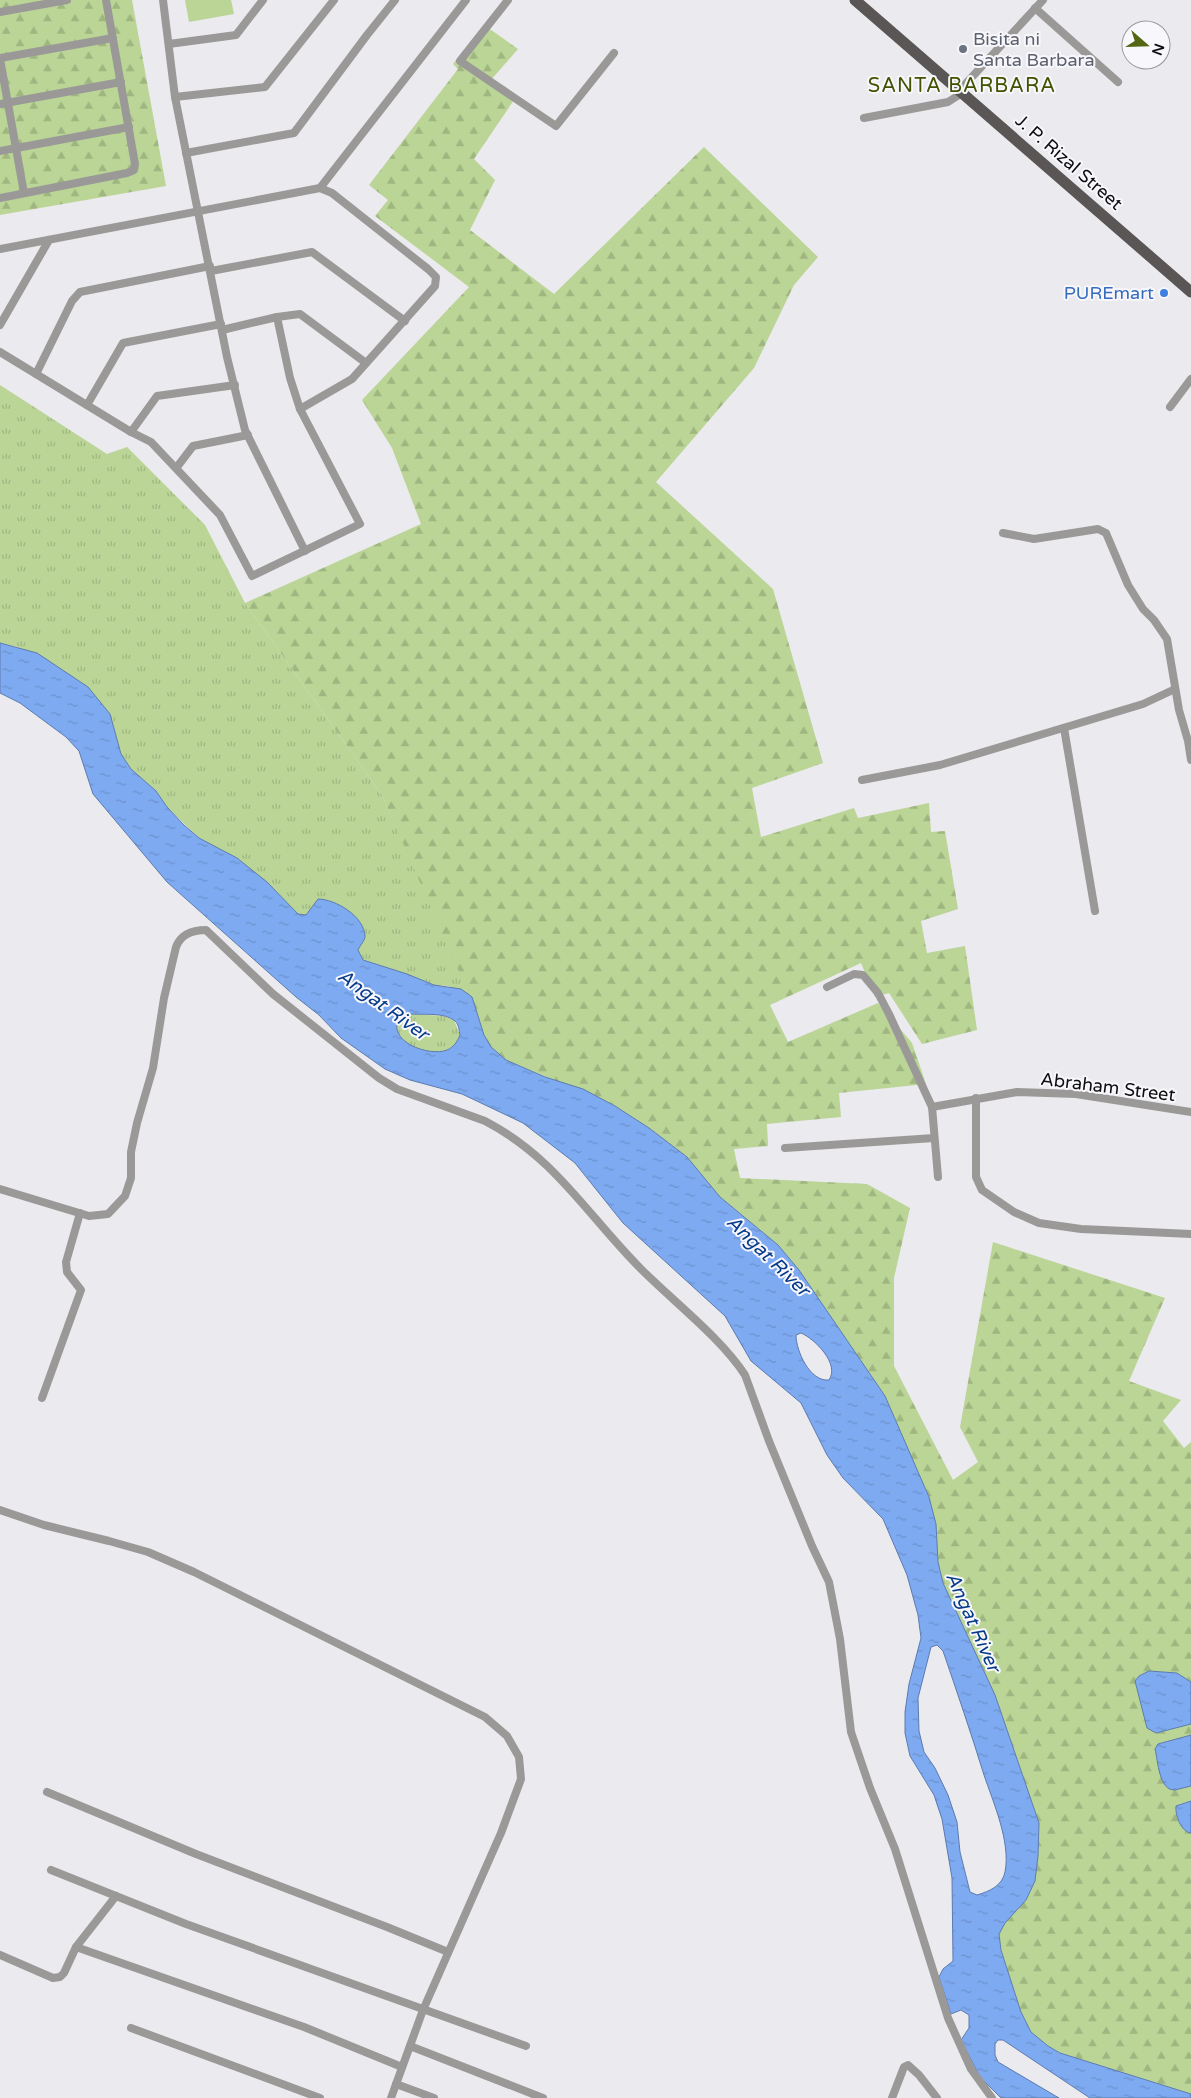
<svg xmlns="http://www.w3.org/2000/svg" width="1191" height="2098" font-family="'Varela Round',sans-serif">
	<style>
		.grass { fill: url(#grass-tufts) }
		.forest { fill: url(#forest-firs) }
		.garden { fill: #bad596 }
		.water { fill: url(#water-ripples); stroke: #5c7bad; fill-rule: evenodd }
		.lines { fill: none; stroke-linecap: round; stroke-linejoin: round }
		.street { stroke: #9b9998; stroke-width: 8 }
		.primary { stroke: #595655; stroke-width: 11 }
		.worship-dot { fill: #6b7280; stroke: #f8f7fb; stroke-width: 2 }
		.shop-dot { fill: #3f7fe0; stroke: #f8f7fb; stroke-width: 2 }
		.labels { text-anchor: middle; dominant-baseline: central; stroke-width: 4; stroke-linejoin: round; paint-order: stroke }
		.worship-label { font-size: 18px; fill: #5b616d; stroke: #f8f7fb; text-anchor: start }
		.street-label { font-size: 18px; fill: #0e0e0f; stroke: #f8f7fb }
		.shop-label { font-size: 18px; fill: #366cbe; stroke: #f8f7fb; text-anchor: end }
		.water-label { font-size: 19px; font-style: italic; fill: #063b8b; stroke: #f8f7fb }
		.quarter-label { font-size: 20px; letter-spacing: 1px; fill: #415200; stroke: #f8f7fb }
	</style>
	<defs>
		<pattern id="grass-tufts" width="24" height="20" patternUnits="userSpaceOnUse" patternTransform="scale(1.25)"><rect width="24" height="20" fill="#bad596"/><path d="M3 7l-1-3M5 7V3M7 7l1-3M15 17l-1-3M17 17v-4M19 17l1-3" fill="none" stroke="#9fb680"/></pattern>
		<pattern id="forest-firs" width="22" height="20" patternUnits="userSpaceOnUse" patternTransform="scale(1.25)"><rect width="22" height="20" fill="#bad596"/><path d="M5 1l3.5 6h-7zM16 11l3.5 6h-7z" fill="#9fb680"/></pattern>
		<pattern id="water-ripples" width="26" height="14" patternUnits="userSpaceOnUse" patternTransform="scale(1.25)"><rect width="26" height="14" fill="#7eaaf1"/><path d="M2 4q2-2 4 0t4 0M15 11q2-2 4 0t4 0" fill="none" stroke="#6c91cd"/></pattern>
	</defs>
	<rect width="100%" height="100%" fill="#ebeaee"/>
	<g class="grass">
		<path d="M0,385L107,454L127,447L205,525L245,603L382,795L472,997L448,986L434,985L407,974L363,960L358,950C360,945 365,941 365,936C364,922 337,898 323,900C314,901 311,909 306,915L298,914L237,858L199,838L167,807L156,791L131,769L121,754L110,714L18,647L0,643Z"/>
		<path d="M412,1014L444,1016L454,1020L460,1035C457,1042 454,1047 447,1050C430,1057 384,1042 400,1015Z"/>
	</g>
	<g class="forest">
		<path d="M0,0H132L166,186L0,215Z"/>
		<path d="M484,25L518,49L490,81L514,100L474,159L495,180L470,230L554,294L704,147L818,257L794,285L754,368L656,482L773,589L823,763L752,788L761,837L854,808L858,818L929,803L931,832L945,831L958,909L921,921L927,953L965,946L977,1030L922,1044L889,993L875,997L861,963L770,1005L788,1042L878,1003L912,1043L926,1084L839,1093L841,1117L767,1124L768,1146L734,1149L740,1178L867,1184L910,1208L894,1278V1366L953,1480L978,1462L960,1427L993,1242L1165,1298L1129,1381L1181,1400L1163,1421L1184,1448L1191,1442V1682L1177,1673L1149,1671L1156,1733L1191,1724V1735L1158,1744L1175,1790L1191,1786V1801L1180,1804L1187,1832L1191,1833V2094L1060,2053L1048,2046L1031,2032L1021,2012L1010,1978L1001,1949L999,1934L1005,1923L1035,1881L1038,1856L1039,1823L995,1695L943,1583L938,1562L936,1524L929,1497L885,1396L799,1270L778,1245L720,1197L687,1157L649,1128L615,1106L506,1060L491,1047L484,1035L476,1011L382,795L245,603L421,524L392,448L362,400L469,287L375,216L388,200L369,185L458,69L453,64Z"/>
	</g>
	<path class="garden" d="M185,0H231L234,14L189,22Z"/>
	<g class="water">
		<path d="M0,643L37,653L88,687L110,714L121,754L131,769L156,791L167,807L184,825L199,838L237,858L267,882L298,914L306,915L318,899C335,899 364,916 365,936C365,941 360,945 358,950L363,960L407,974L434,985L461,989L472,997L484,1035L491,1047L506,1060L545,1077L583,1089L615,1106L649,1128L687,1157L720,1197L778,1245L799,1270L885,1396L929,1497L936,1524L938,1562L943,1583L995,1695L1039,1823L1038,1856L1035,1881L1026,1900L1005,1923L999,1934L1001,1950L1010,1978L1021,2012L1031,2032L1048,2046L1060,2053L1191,2094V2098H1090L1003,2040H998L995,2044V2055L998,2062L1059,2098H1001L980,2077L961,2040L969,2028V2015L961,2010L951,2014L939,1977L943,1969L953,1961L952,1878L942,1819L934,1795L910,1756L905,1733V1712L909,1684L921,1638L918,1615L907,1575L883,1519L843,1478L827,1455L801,1403L751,1361L725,1316L623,1223L575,1163L523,1123L462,1094L410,1080L385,1069L341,1038L319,1015L296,997L167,882L93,794L79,751L66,737L20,703L0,693ZM412,1014C423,1015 445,1012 455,1021C459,1024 459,1031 460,1035C457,1042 454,1047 447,1050C430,1057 384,1042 400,1015ZM801,1333C815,1339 840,1364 829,1380C810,1382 796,1351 796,1335ZM937,1645L943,1651C957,1692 971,1733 984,1775C993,1802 1011,1842 1005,1872C1002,1886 990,1891 977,1895L970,1892L960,1852L957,1822L948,1795L935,1768L924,1752L919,1731L918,1698L931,1647Z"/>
		<path d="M1149,1671L1177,1673L1191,1682V1724L1156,1733L1147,1728L1135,1681L1139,1676Z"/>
		<path d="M1191,1735V1786C1186,1787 1180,1789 1175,1790C1159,1791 1158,1761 1155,1749L1158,1744Z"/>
		<path d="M1191,1801V1833C1181,1832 1175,1815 1176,1806Z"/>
	</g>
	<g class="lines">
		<g class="street">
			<path d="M163,0L175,97L227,357L245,430L305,551"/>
			<path d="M508,0L460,61L556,126L614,53"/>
			<path d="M1035,8L1118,82"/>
			<path d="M0,12L67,0"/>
			<path d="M169,44L236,35L263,0"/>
			<path d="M0,58L113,38"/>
			<path d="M0,59L24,193"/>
			<path d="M175,97L265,87L334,0"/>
			<path d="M0,104L121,82"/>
			<path d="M864,118L948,102L959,95V91L1043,0"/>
			<path d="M0,151L129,127"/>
			<path d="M186,153L294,133L367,35L395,0"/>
			<path d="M320,188L466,0"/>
			<path d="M0,198L127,173L134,170L135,164L106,0"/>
			<path d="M0,249L320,188L332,193L428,269L436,277L435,286L352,379L300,409"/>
			<path d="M211,271L312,252L405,321"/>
			<path d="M0,325L49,240"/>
			<path d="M222,330L277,317L300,314L366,363"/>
			<path d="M0,352L131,432L151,442L220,515L252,576L360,524L300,409L290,378L277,317"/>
			<path d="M36,374L72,301L80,292L210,266"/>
			<path d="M87,405L123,343L221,324"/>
			<path d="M1170,407L1191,379"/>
			<path d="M131,432L157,396L235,385"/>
			<path d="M177,467L193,446L248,435"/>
			<path d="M1003,533L1034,539L1098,529L1106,533L1128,585L1143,609L1154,620L1167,639L1179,710L1188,741L1191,760"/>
			<path d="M1064,728L1095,911"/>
			<path d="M862,780L940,765L1143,704L1175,689"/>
			<path d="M827,987L854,974L863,975L878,993L889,1014L932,1107L938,1177"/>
			<path d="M976,1098V1177L982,1190L1014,1212L1039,1223L1081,1229L1191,1234"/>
			<path d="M932,1107L1017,1092L1076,1094L1191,1112"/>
			<path d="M785,1148L934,1138"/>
			<path d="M0,1189L89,1216L108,1214L125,1196L131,1178V1152L137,1123L153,1068L164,998L176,947C181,934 193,930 206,930L273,994L379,1078L397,1089L485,1121C556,1158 587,1215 641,1269C674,1302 721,1338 745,1375L769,1441L812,1546L829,1582L840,1639L851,1732L870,1788L895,1849L948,2018L971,2069L992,2098"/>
			<path d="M42,1398L81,1290L67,1272L66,1262L80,1213"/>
			<path d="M0,1510L44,1525L109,1541L148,1552L194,1572L485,1717L507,1736L519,1757L521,1779L501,1833L423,2010L391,2098"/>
			<path d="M47,1792L196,1854L387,1927L448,1952"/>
			<path d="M51,1870L186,1924L526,2046"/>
			<path d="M76,1947L304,2027L402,2067"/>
			<path d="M0,1955L53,1978L60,1977L64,1973L76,1947L116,1896"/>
			<path d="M131,2028L320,2098"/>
			<path d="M410,2046L543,2098"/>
			<path d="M396,2084L434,2098"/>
			<path d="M892,2098L904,2067L908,2065L919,2075L937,2098"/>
		</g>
		<path class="primary" d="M855,0L1191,292"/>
	</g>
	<circle class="worship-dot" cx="963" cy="49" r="5"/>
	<circle class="shop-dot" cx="1164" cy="293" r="5"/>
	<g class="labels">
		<g class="worship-label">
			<text x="973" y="39">Bisita ni<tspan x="973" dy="21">Santa Barbara</tspan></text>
		</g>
		<g class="street-label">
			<text transform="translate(1069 162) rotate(41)">J. P. Rizal Street</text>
			<text transform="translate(1108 1087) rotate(7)">Abraham Street</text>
		</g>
		<g class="shop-label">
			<text x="1154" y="293">PUREmart</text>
		</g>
		<g class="water-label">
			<text transform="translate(383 1005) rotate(36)">Angat River</text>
			<text transform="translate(768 1256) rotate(44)">Angat River</text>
			<text transform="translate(973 1622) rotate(66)">Angat River</text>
		</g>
		<g class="quarter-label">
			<text x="962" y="86">SANTA BARBARA</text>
		</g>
	</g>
	<g transform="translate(1146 45) rotate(110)"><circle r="24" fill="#f8f7fb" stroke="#9a9a9d"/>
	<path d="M0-4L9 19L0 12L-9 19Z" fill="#536611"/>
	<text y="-8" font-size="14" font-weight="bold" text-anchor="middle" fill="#0e0e0f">N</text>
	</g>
</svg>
